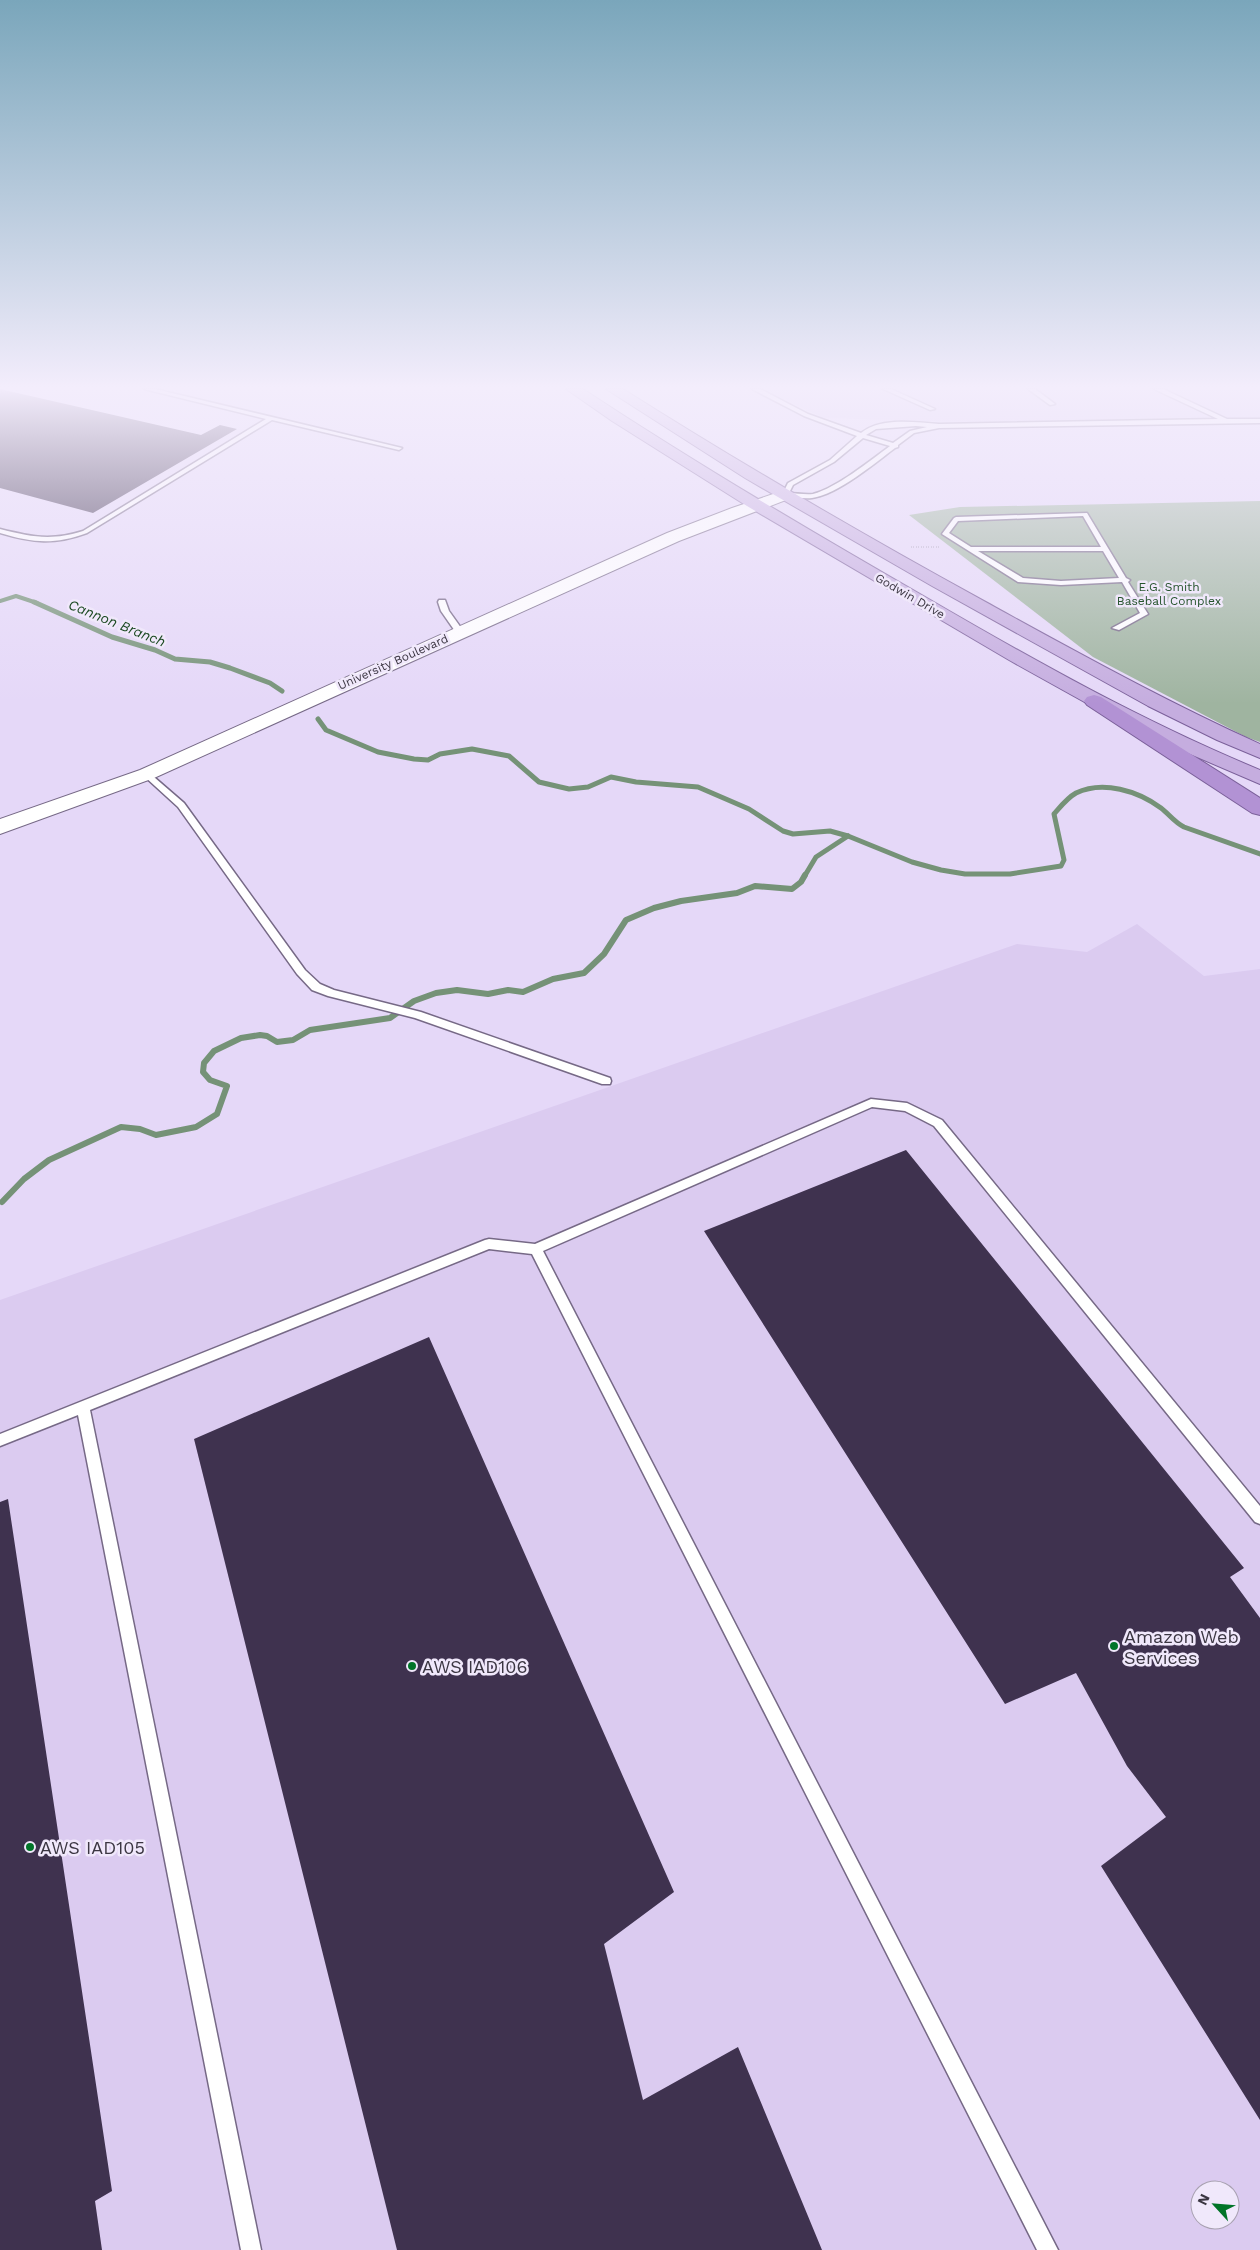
<svg xmlns="http://www.w3.org/2000/svg" width="1260" height="2250" font-family="'Work Sans',sans-serif">
	<style>
		.built { fill: #dbcbf0; fill-rule: evenodd }
		.green { fill: #9fb4a0 }
		.lines { fill: none; stroke-linecap: round; stroke-linejoin: round }
		.stream-far2 { stroke: #759277; stroke-width: 4 }
		.stream-far1 { stroke: #759277; stroke-width: 5 }
		.stream { stroke: #759277; stroke-width: 6 }
		.building { fill: #3f324f }
		.service-casing { stroke: #766986; stroke-width: 3 }
		.secondary-casing { stroke: #766986; stroke-width: 2 }
		.primary-casing { stroke: #7b609a; stroke-width: 2 }
		.trunk-casing { stroke: #7b609a; stroke-width: 2 }
		.path { stroke: #9c93aa; stroke-width: 2; stroke-dasharray: 0.5 2; stroke-linecap: butt }
		.service { fill: #fff; fill-rule: evenodd }
		.secondary { fill: #fff; fill-rule: evenodd }
		.primary { fill: #c5addf; fill-rule: evenodd }
		.trunk { fill: #b292d4; fill-rule: evenodd }
		.poi-dot { fill: #017428; stroke: #f0e8fb; stroke-width: 2 }
		.labels { text-anchor: middle; dominant-baseline: central; stroke-width: 5; stroke-linejoin: round; paint-order: stroke }
		.far-park-label { font-size: 12px; fill: #26542d; stroke: #f0e8fb }
		.far-street-label { font-size: 12px; fill: #3b3642; stroke: #f0e8fb }
		.far-water-label { font-size: 14px; font-style: italic; fill: #1c4a23; stroke: #f0e8fb }
		.near-poi-label { font-size: 18px; fill: #3b3642; stroke: #f0e8fb; text-anchor: start }
	</style>
	<rect width="100%" height="100%" fill="#e5d8f8"/>
	<g class="built">
		<path d="M762,389H1260V421L970,422L824,418Z"/>
		<path d="M1137,924L1204,976L1260,969V2250H0V1300L1017,944L1087,952ZM1200,2190H1230V2220H1200Z"/>
	</g>
	<path class="green" d="M1260,501V742L1246,737L1093,657L909,515L960,507Z"/>
	<g class="lines">
		<path class="stream-far2" d="M0,601L16,596L37,603"/>
		<g class="stream-far1">
			<path d="M34,602L112,637L155,650L175,659L210,662L230,668L270,683L282,691"/>
			<path d="M318,719L326,730L378,752L414,759L428,760L440,754L472,749L509,756L539,782L569,789L588,787L611,777L636,782L698,787L749,809L783,831L793,834L830,831L848,836L912,862L941,870L965,874H1010L1061,866L1064,860L1054,814C1061,806 1067,798 1076,793C1103,780 1138,791 1161,808C1169,814 1174,822 1184,827L1260,854"/>
			<path d="M804,877L816,857L848,836"/>
		</g>
		<path class="stream" d="M2,1202L24,1179L49,1160L121,1127L140,1129L156,1135L196,1127L217,1114L227,1086L210,1080L203,1072L204,1063L214,1051L241,1038L260,1035L267,1036L277,1042L293,1040L310,1030L390,1018L414,1001L436,993L457,990L488,994L508,990L523,992L553,979L584,973L604,954L626,920L654,908L681,901L737,893L755,886L792,889L801,882L805,875"/>
	</g>
	<g class="building">
		<path d="M0,389L201,435L220,425L237,429L93,513L0,488Z"/>
		<path d="M906,1150L1244,1568L1230,1577L1260,1618V2120L1101,1866L1166,1817L1127,1766L1076,1673L1005,1704L704,1231Z"/>
		<path d="M429,1337L674,1892L604,1944L643,2100L738,2047L822,2250H397L194,1439Z"/>
		<path d="M8,1499L112,2191L95,2201L102,2250H0V1502Z"/>
	</g>
	<g class="lines">
		<g class="service-casing">
			<g id="service">
				<path d="M144,389H155L402,448L399,450L272,420L87,533C54,545 33,543 0,533V529C32,537 51,541 83,531L266,419Z"/>
				<path d="M752,389H760L808,414L861,433C880,417 915,422 939,424L1218,419L1154,389H1163L1227,419H1260V423L939,428L914,433L898,445V447L895,448C875,463 837,495 812,498C804,499 794,497 785,497L782,495L788,483L830,460L857,436L804,416ZM916,426L927,427L910,431L893,443L866,435L876,429ZM863,438L890,446C870,461 836,488 813,494C805,495 796,493 789,493L793,485L834,462Z"/>
				<path d="M883,389H891L935,409L930,410Z"/>
				<path d="M1028,389H1035L1055,404L1050,405Z"/>
				<path d="M1087,513L1126,578L1130,580L1128,582L1148,614L1119,630L1112,628L1140,613L1122,582L1061,585L1018,582L942,534L954,518L956,517ZM1083,516L1101,547H971L949,533L958,521ZM978,551H1103L1119,578L1061,581L1023,578Z"/>
				<path d="M439,600H445L449,611L464,632L463,634H457L441,611L438,602Z"/>
				<path d="M147,771L184,803L305,970L320,984L334,990L421,1012L610,1078L611,1081L610,1084H602L415,1018L328,996L312,990L297,974L178,807L144,776L143,774Z"/>
				<path d="M871,1099L907,1103L942,1120L1260,1506V1524L1255,1522L934,1126L905,1111L872,1107L543,1251L1058,2250H1037L532,1254L489,1249L90,1410L261,2250H241L78,1415L0,1446V1434L485,1240L489,1239L535,1244Z"/>
			</g>
		</g>
		<g class="secondary-casing">
			<path id="secondary" d="M785,490L791,492L793,495L791,498L679,541L154,778L0,834V819L140,770L667,533L732,508Z"/>
		</g>
		<g class="primary-casing">
			<g id="primary">
				<path d="M566,389H583C695,463 810,531 927,598C1035,661 1144,722 1260,770V784L1169,745L1088,704L1009,660L747,506L612,421Z"/>
				<path d="M606,389H623C740,463 860,533 982,600C1073,650 1165,701 1260,744V758L1217,740L1148,706L932,586L745,478Z"/>
			</g>
		</g>
		<g class="trunk-casing">
			<path id="trunk" d="M1094,695L1101,697L1260,798V815L1252,813L1087,705L1084,701L1087,697Z"/>
		</g>
		<path class="path" d="M911,547H940"/>
		<use href="#service" class="service"/>
		<use href="#secondary" class="secondary"/>
		<use href="#primary" class="primary"/>
		<use href="#trunk" class="trunk"/>
	</g>
	<linearGradient id="sky" x2="0" y2="1"><stop stop-color="#7aa6bb"/><stop offset="0.55" stop-color="#f3edfc"/><stop offset="1" stop-color="#f3edfc" stop-opacity="0"/></linearGradient>
	<rect width="1260" height="704" fill="url(#sky)"/>
	<g class="poi-dot">
		<circle cx="1114" cy="1646" r="5"/>
		<circle cx="412" cy="1666" r="5"/>
		<circle cx="30" cy="1847" r="5"/>
	</g>
	<g class="labels">
		<g class="far-park-label">
			<text x="1169" y="587">E.G. Smith<tspan x="1169" dy="14">Baseball Complex</tspan></text>
		</g>
		<g class="far-street-label">
			<text transform="translate(910 596) rotate(30)">Godwin Drive</text>
			<text transform="translate(393 662) rotate(-24)">University Boulevard</text>
		</g>
		<g class="far-water-label">
			<text transform="translate(117 623) rotate(22)">Cannon Branch</text>
		</g>
		<g class="near-poi-label">
			<text x="1124" y="1636">Amazon Web<tspan x="1124" dy="21">Services</tspan></text>
			<text x="422" y="1666">AWS IAD106</text>
			<text x="40" y="1847">AWS IAD105</text>
		</g>
	</g>
	<g transform="translate(1215 2205) rotate(296)"><circle r="24" fill="#f0e8fb" stroke="#a8a1b1"/>
	<path d="M0-4L9 19L0 12L-9 19Z" fill="#017428"/>
	<text y="-8" font-size="14" font-weight="bold" text-anchor="middle" fill="#3b3642">N</text>
	</g>
</svg>
